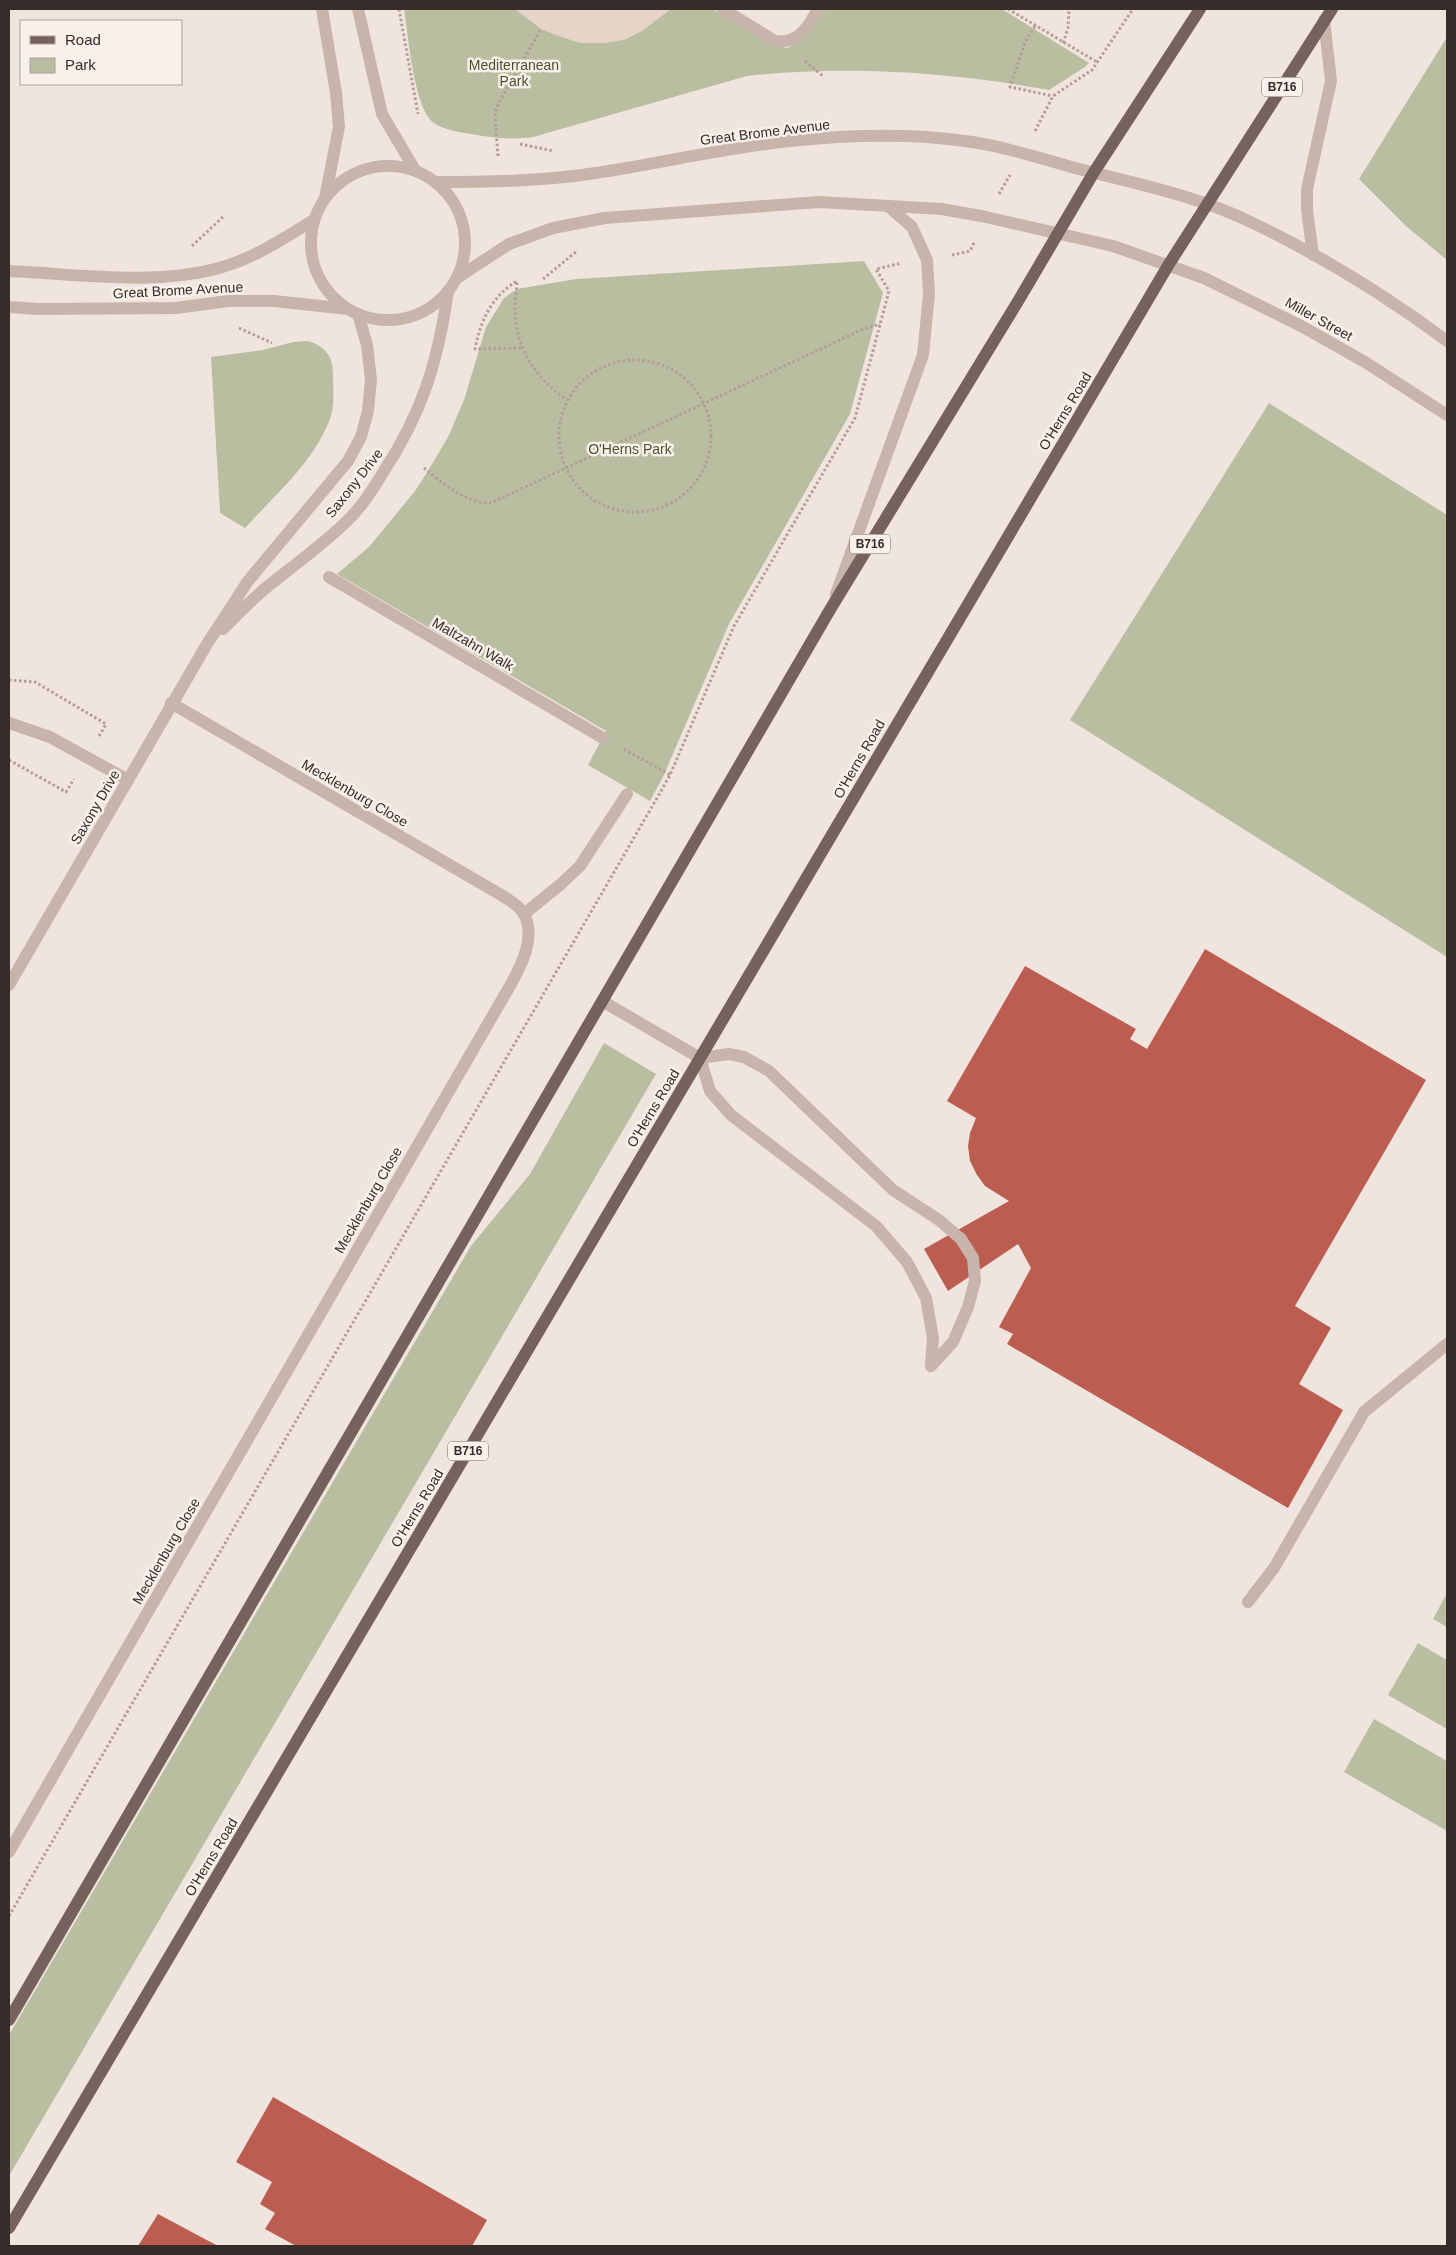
<svg xmlns="http://www.w3.org/2000/svg" width="1456" height="2255" font-family="Arial,sans-serif">
	<style>
		.green { fill: #b8be9f }
		.plaza { fill: #e7d4c7 }
		.building { fill: #bb5d51 }
		.lines { fill: none; stroke-linecap: round; stroke-linejoin: round }
		.path { stroke: #b39e95; stroke-width: 3; stroke-dasharray: 2.5 2.5; stroke-linecap: butt }
		.service { stroke: #c8b4ab; stroke-width: 12 }
		.pedestrian { stroke: #c8b4ab; stroke-width: 12 }
		.minor { stroke: #c8b4ab; stroke-width: 12 }
		.tertiary { stroke: #c8b4ab; stroke-width: 12 }
		.primary { stroke: #77615c; stroke-width: 12 }
		.labels { text-anchor: middle; dominant-baseline: central; stroke-width: 5; stroke-linejoin: round; paint-order: stroke }
		.shield { fill: #f8f0ea; stroke: #706764; stroke-width: 1 }
		.shield-label { font-size: 12px; font-weight: bold; fill: #362c2a }
		.park-label { font-size: 14px; fill: #4a522f; stroke: #f8f0ea }
		.street-label { font-size: 14px; fill: #362c2a; stroke: #f8f0ea }
	</style>
	<rect width="100%" height="100%" fill="#f0e5de"/>
	<g class="green">
		<path d="M404,9H713L772,45L787,48L803,40L825,9H1002L1089,63L1085,67L1049,90C950,72 847,65 747,76L533,137C512,140 492,138 471,134C459,132 444,130 434,123C414,109 408,34 404,9Z"/>
		<path d="M1447,37V260L1407,227L1359,179Z"/>
		<path d="M864,261L883,293L850,414L729,624L663,777L650,801L588,765L606,731L337,574L369,547L415,491L428,471L448,437L464,400L486,327L504,298L517,289L576,279Z"/>
		<path d="M307,341C324,345 333,356 333,373C333,388 335,405 330,419C314,462 274,496 245,528L220,513L211,357L263,350L293,342Z"/>
		<path d="M1269,403L1447,515V957L1070,720Z"/>
		<path d="M604,1043L656,1074L9,2176V2035L471,1246L530,1174Z"/>
		<path d="M1447,1593V1627L1433,1619Z"/>
		<path d="M1418,1643L1447,1660V1729L1388,1695Z"/>
		<path d="M1374,1719L1447,1761V1831L1344,1772Z"/>
	</g>
	<path class="plaza" d="M515,9H671L642,31L624,40L604,43H580L559,36L541,29Z"/>
	<g class="building">
		<path d="M1205,949L1426,1080L1295,1306L1331,1328L1299,1384L1343,1410L1288,1508L1007,1344L1013,1334L999,1327L1031,1268L1018,1244L948,1291L924,1249L1009,1201L985,1186L977,1175L970,1161L968,1146L970,1133L976,1118L947,1101L1025,966L1136,1029L1130,1039L1147,1049Z"/>
		<path d="M273,2097L487,2220L472,2246H296L265,2229L275,2213L260,2204L272,2182L236,2162Z"/>
		<path d="M158,2214L218,2246H138Z"/>
	</g>
	<g class="lines">
		<g class="path">
			<path d="M399,9L418,114"/>
			<path d="M1008,9L1097,62"/>
			<path d="M1035,26L1025,42L1010,87L1053,96"/>
			<path d="M1063,43L1068,28L1069,9"/>
			<path d="M805,61L823,76"/>
			<path d="M1035,131L1053,96L1092,70L1133,9"/>
			<path d="M520,144L554,151"/>
			<path d="M498,156L495,117L496,108L541,29"/>
			<path d="M999,194L1010,175"/>
			<path d="M192,246L224,216"/>
			<path d="M952,255L970,251L975,241"/>
			<path d="M543,279L577,251"/>
			<path d="M239,328L272,343"/>
			<path d="M521,348L475,349C480,321 492,296 517,281C517,291 514,302 515,312C516,350 537,379 567,400"/>
			<circle cx="635" cy="436" r="76"/>
			<path d="M424,468C442,483 467,504 491,503L861,330L880,324"/>
			<path d="M9,680L35,682L106,724L99,736"/>
			<path d="M624,749L670,775"/>
			<path d="M9,760L66,792L74,779"/>
			<path d="M9,1916L657,798L670,775L734,626L855,418L889,291L876,269L902,263"/>
		</g>
		<g class="service">
			<path d="M524,914L561,884L580,866L627,794"/>
			<path d="M602,1001L700,1058L729,1054L744,1057L769,1071L893,1190L939,1220L961,1239L973,1258L975,1281L968,1307L953,1342L931,1366"/>
			<path d="M700,1058L710,1091L731,1115L876,1226L907,1262L926,1298L933,1338L931,1366"/>
			<path d="M1248,1602L1274,1568L1364,1412L1447,1344"/>
		</g>
		<g class="pedestrian">
			<path d="M723,9L775,41C799,44 808,27 818,9"/>
			<path d="M329,577L603,738"/>
		</g>
		<g class="minor">
			<path d="M322,9L336,93L339,127L325,198"/>
			<path d="M358,9L382,114L415,170"/>
			<path d="M223,629C237,615 251,600 267,587C293,566 321,546 346,522C360,509 372,491 382,474C422,414 438,362 448,291"/>
			<path d="M9,723L50,737L128,780"/>
			<path d="M9,985L207,644L248,581L348,461L361,437L368,411L371,380L367,345L358,314"/>
			<path d="M9,1852L511,984C522,964 536,937 524,914C520,906 510,901 503,896L171,703"/>
		</g>
		<g class="tertiary">
			<circle cx="388" cy="243" r="77"/>
			<path d="M437,182C490,182 543,181 596,173C661,163 725,148 790,141C848,135 907,133 965,141C1004,146 1042,159 1079,169C1139,184 1201,197 1257,225C1323,257 1388,297 1447,341"/>
			<path d="M1313,255L1307,210V189L1331,81L1324,20"/>
			<path d="M9,271C76,274 154,286 219,268C253,259 284,238 314,220"/>
			<path d="M457,278L509,244L553,228L605,218L819,202L942,209L986,217L1113,246L1204,278L1303,327L1365,362L1447,415"/>
			<path d="M9,307L39,309L176,308L228,301H274L348,309"/>
			<path d="M836,594L923,355L929,294L927,260L912,227L888,206"/>
		</g>
		<g class="primary">
			<path d="M9,2020L831,608L1020,298L1094,172L1200,9"/>
			<path d="M9,2228L1169,264L1332,9"/>
		</g>
	</g>
	<g class="labels">
		<g class="shield">
			<rect x="1262" y="77.5" width="40" height="19" rx="4"/>
			<rect x="850" y="534.5" width="40" height="19" rx="4"/>
			<rect x="448" y="1441.5" width="40" height="19" rx="4"/>
		</g>
		<g class="shield-label">
			<text x="1282" y="87">B716</text>
			<text x="870" y="544">B716</text>
			<text x="468" y="1451">B716</text>
		</g>
		<g class="park-label">
			<text x="514" y="65">Mediterranean<tspan x="514" dy="16">Park</tspan></text>
			<text x="630" y="449">O'Herns Park</text>
		</g>
		<g class="street-label">
			<text transform="translate(765 132) rotate(-7)">Great Brome Avenue</text>
			<text transform="translate(178 290) rotate(-3)">Great Brome Avenue</text>
			<text transform="translate(1319 319) rotate(29)">Miller Street</text>
			<text transform="translate(1065 411) rotate(-59)">O'Herns Road</text>
			<text transform="translate(354 483) rotate(-52)">Saxony Drive</text>
			<text transform="translate(473 644) rotate(30)">Maltzahn Walk</text>
			<text transform="translate(859 759) rotate(-60)">O'Herns Road</text>
			<text transform="translate(355 793) rotate(30)">Mecklenburg Close</text>
			<text transform="translate(95 807) rotate(-60)">Saxony Drive</text>
			<text transform="translate(653 1108) rotate(-59)">O'Herns Road</text>
			<text transform="translate(368 1200) rotate(-60)">Mecklenburg Close</text>
			<text transform="translate(417 1508) rotate(-59)">O'Herns Road</text>
			<text transform="translate(166 1551) rotate(-60)">Mecklenburg Close</text>
			<text transform="translate(211 1857) rotate(-59)">O'Herns Road</text>
		</g>
	</g>
	<rect width="1456" height="2255" fill="none" stroke="#362c2a" stroke-width="20"/>
	<rect x="20" y="20" width="162" height="65" fill="#f8f0ea" stroke="#aaa29d"/>
	<rect x="30" y="36" width="25" height="8" fill="#77615c" stroke="#aaa29d"/>
	<text x="65" y="45" font-size="15" fill="#362c2a">Road</text>
	<rect x="30" y="58" width="25" height="15" fill="#b8be9f" stroke="#aaa29d"/>
	<text x="65" y="70" font-size="15" fill="#362c2a">Park</text>
</svg>
